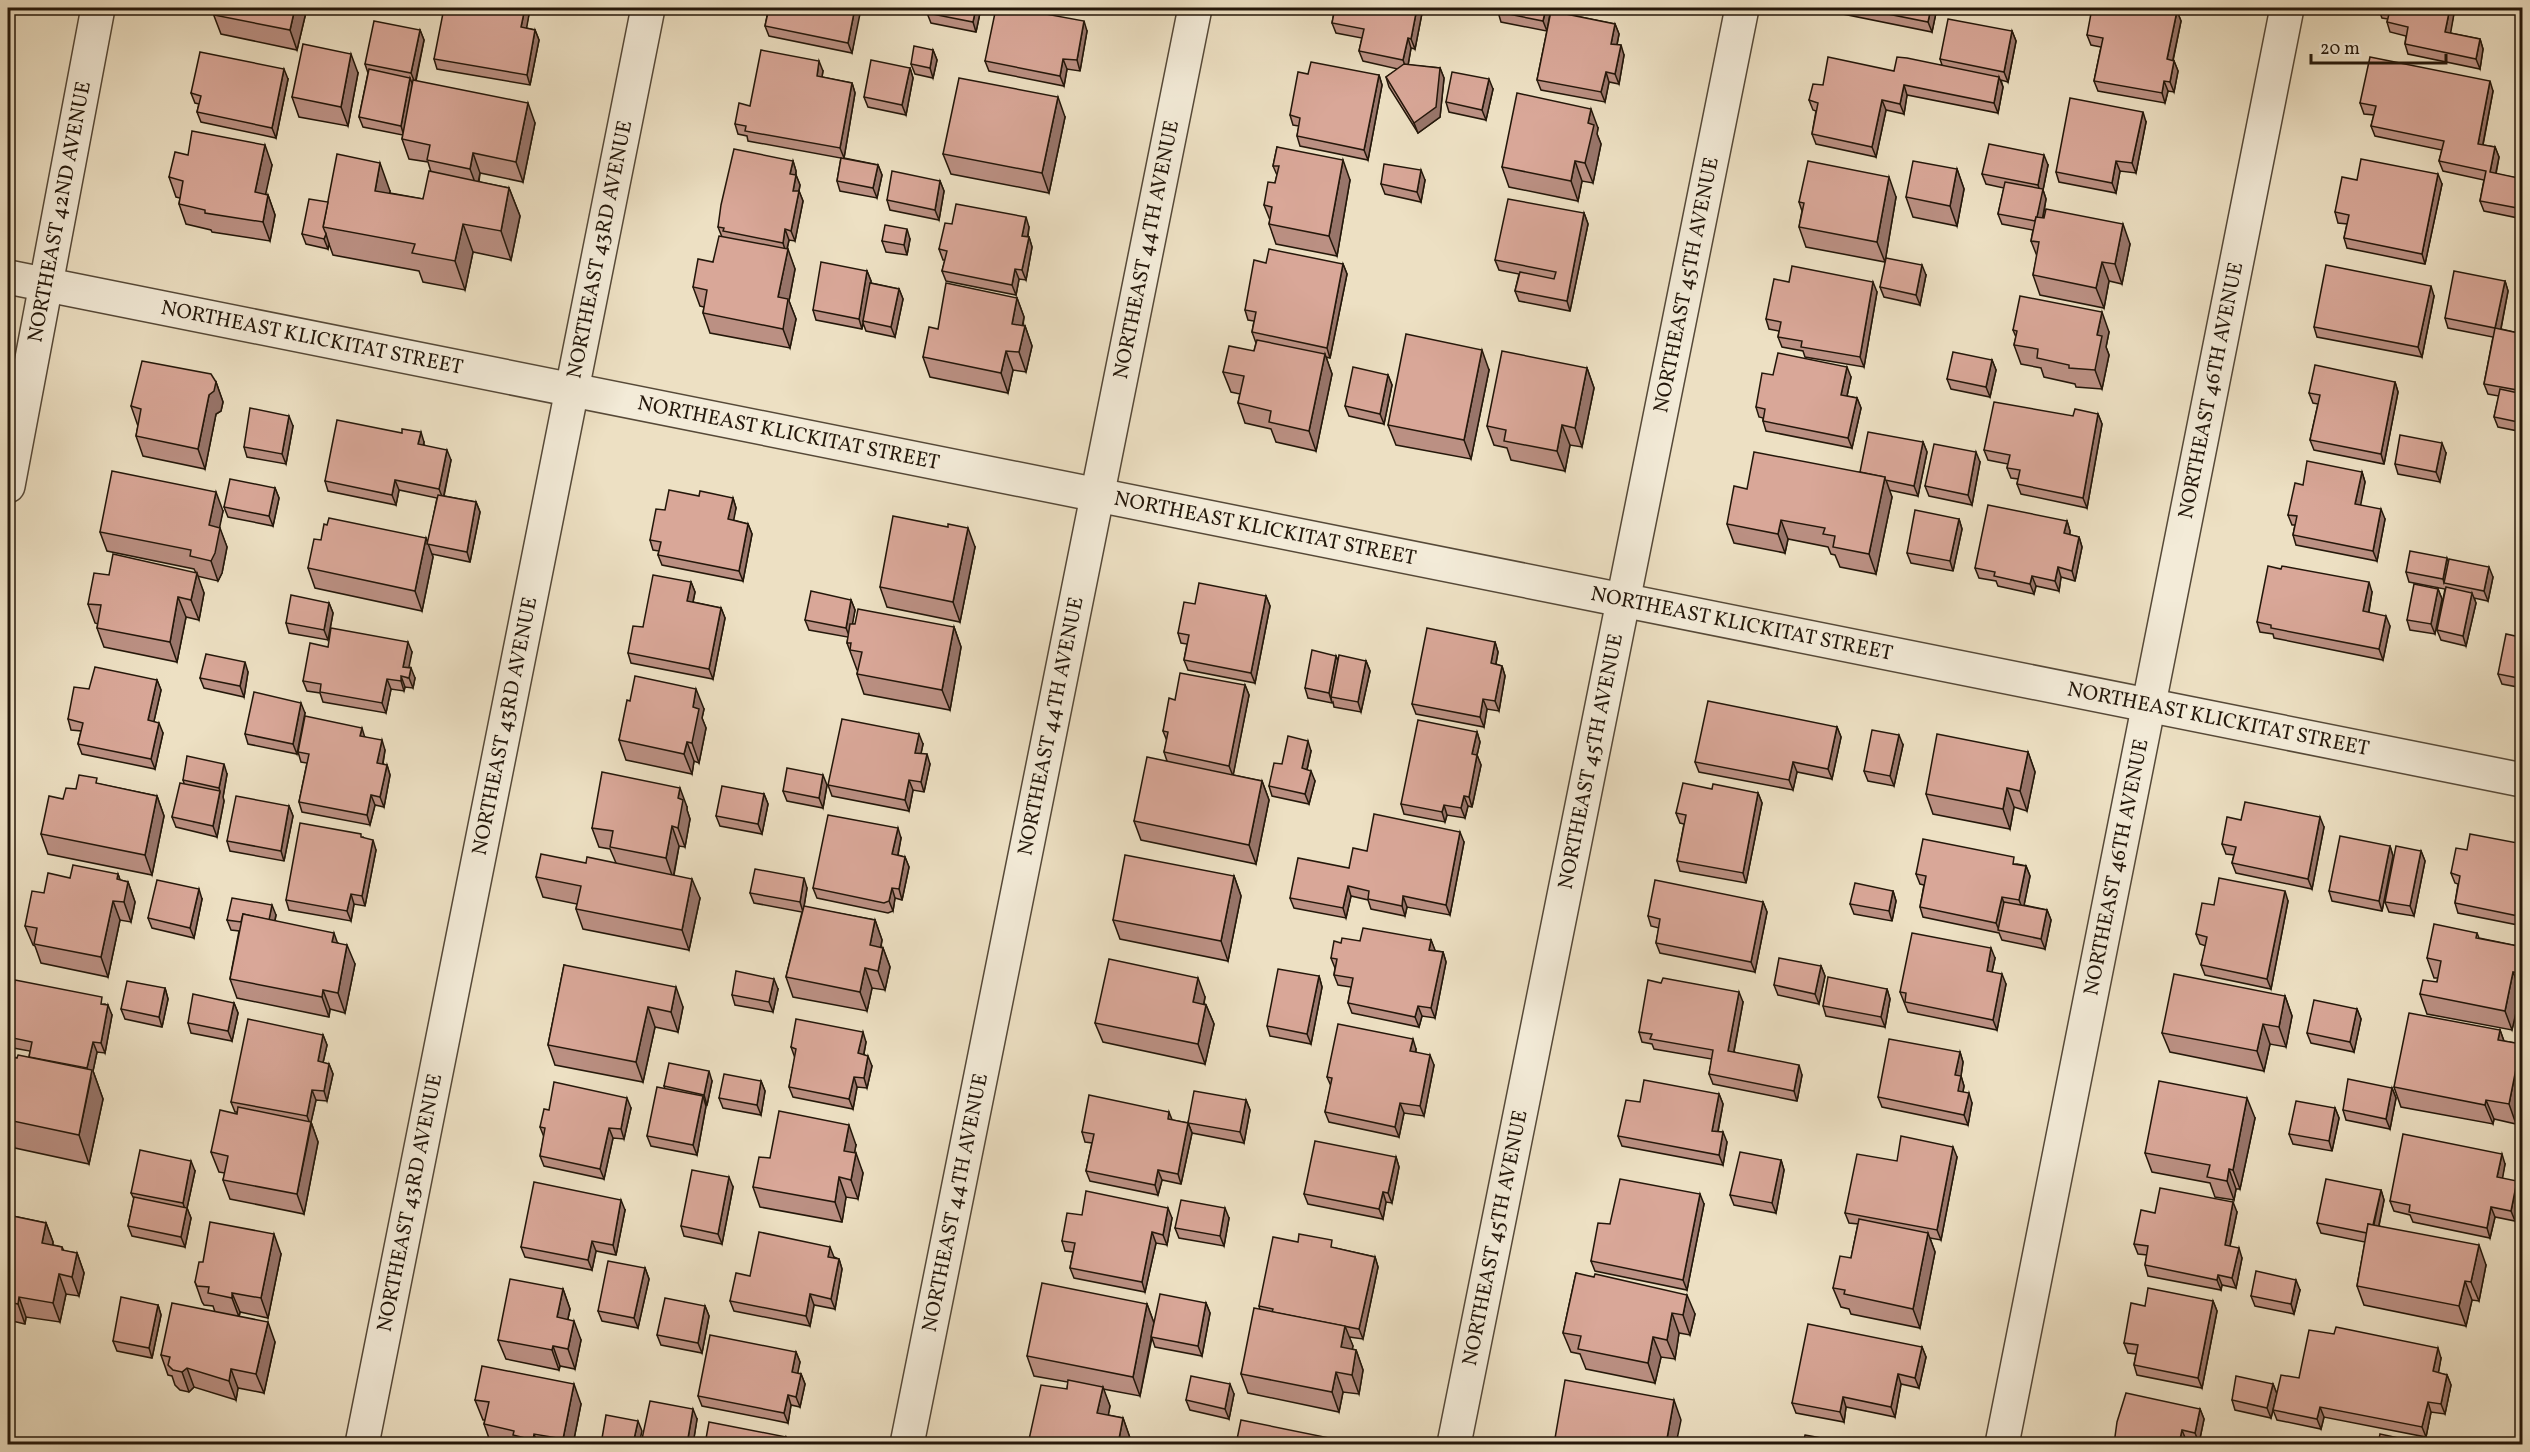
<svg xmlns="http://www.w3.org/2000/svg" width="2530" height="1452" font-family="Vollkorn,serif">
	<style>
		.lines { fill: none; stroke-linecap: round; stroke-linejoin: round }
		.minor-casing { stroke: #564938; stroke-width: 36 }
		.minor { stroke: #f3ebd8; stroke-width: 33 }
		.wall { fill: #bb9083; stroke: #24170a; stroke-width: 1.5 }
		.shaded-wall { fill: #98756a; stroke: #24170a; stroke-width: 1.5 }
		.building { fill: #d9a798; stroke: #24170a; stroke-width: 1.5 }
		.labels { text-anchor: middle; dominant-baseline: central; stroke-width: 4.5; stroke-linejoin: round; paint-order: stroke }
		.street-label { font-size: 21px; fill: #24170a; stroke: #f3ebd8 }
	</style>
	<rect width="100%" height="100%" fill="#ede0c3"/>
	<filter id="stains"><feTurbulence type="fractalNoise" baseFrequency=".00333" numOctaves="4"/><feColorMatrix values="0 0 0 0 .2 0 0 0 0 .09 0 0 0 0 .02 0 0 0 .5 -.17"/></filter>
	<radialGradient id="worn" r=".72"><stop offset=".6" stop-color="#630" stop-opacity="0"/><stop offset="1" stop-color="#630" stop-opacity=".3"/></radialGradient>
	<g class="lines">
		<g class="minor-casing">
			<g id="minor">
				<path id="s1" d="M8,277L2522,780"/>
				<path id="s2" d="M8,486L98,8"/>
				<path id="s3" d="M362,1444L648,8"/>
				<path id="s4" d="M907,1444L1195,8"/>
				<path id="s5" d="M1454,1444L1742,8"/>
				<path id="s6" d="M2002,1444L2287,8"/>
			</g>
		</g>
		<use href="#minor" class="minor"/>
	</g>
	<g class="wall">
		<path d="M211,8H307L297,50L221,34Z"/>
		<path d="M757,8H860L852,53L769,36L765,26L768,11L757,9Z"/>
		<path d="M914,8H981L976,32L931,23L927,13L928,10Z"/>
		<path d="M1335,8H1423L1415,49L1411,48L1408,65L1440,68L1444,78L1440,117L1418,133L1389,87L1386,77L1398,69L1363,61L1359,51L1362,38L1336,33L1332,23Z"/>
		<path d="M1841,8H1937L1932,32L1843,14Z"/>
		<path d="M2378,8H2455L2450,33L2480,39L2483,49L2480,69L2408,54L2405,44L2406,36L2390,32L2387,22L2388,19L2382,18Z"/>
		<path d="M530,9L526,28L535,30L539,40L530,85L437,69L434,59Z"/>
		<path d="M1551,11L1615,24L1619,34L1617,45L1624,55L1619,84L1609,82L1605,102L1541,90L1537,80L1547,31L1501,22L1498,12Z"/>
		<path d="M2177,11L2181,21L2173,61H2174L2178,71L2174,92L2168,91L2165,103L2098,91L2094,81L2101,47L2091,45L2087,35Z"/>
		<path d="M420,30L424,40L416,81L535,123L523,182L480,173L479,182L509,188L520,216L511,260L473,252L465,290L423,282L419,271L333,255L329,244L328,249L306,244L302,234L328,202L390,191V193L423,199L431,172L428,162L409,159L402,139L403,135L363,127L359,117L368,73L365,64Z"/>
		<path d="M1087,31L1080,71L1067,69L1064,86L989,71L985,61Z"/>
		<path d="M2012,31L2016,41L2008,82L2001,80L2003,87L1998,113L1907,95L1904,114L1886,110L1876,157L1816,144L1812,134L1816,111L1813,110L1809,100L1823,85L1894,71L1942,65L1940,59Z"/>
		<path d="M933,50L937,60L933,78L915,74L911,64Z"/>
		<path d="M910,68L913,78L906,115L868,107L864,97Z"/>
		<path d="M823,71L822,77L852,83L855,93L844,158L878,165L882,175L877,198L840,191L837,181L841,158L748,141L747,136L738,134L735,124L750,106Z"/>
		<path d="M358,73L348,126L299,117L292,97Z"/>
		<path d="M1308,74L1379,75L1382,85L1368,160L1300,146L1297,136L1299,126L1293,125L1290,115Z"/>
		<path d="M288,79L276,138L201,122L197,112L199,104L195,103L191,93Z"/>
		<path d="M1493,89L1486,120L1449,112L1446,102Z"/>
		<path d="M2493,91L2483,145L2495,147L2499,157L2496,174L2523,179V219L2484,211L2480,201L2484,180L2443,171L2439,161L2442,150L2375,136L2371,126L2374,115L2364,114L2360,103Z"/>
		<path d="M1065,117L1049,193L951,174L943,154Z"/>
		<path d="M2146,122L2136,173L2120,171L2116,193L2059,182L2056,172Z"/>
		<path d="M1598,128L1597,134L1601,144L1593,183L1582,181L1578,201L1509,187L1502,167Z"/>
		<path d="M1277,147L1350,180L1337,256L1276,244L1269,224L1270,220L1264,205L1275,183L1277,175L1273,166Z"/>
		<path d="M188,155L272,165L265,194L268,195L275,215L270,241L212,232L211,230L186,224L179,204L180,198L176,197L169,177Z"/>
		<path d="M793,161L796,171V175L800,185L799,191L803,201L795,241L789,240L787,249L795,269L789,301L796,319L790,348L710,333L703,313L704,307L700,306L693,287L713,262L722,237L718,227Z"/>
		<path d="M2048,165L2043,190L2046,199L2043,218L2130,244L2122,284L2109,281L2104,308L2040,295L2033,275L2037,256L2031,241L2033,230L2002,224L1998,214L2004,188L1986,184L1982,174Z"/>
		<path d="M1957,169L1964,189L1957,226L1913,217L1906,197Z"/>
		<path d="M1425,180L1421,202L1385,194L1381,184Z"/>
		<path d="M2357,180L2442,184L2425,264L2347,248L2344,238L2347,224L2338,223L2335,212Z"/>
		<path d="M940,181L944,191L939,220L890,210L887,200Z"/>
		<path d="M1896,197L1885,262L1806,247L1799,227L1802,211L1799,202Z"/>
		<path d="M1584,213L1588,224L1570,311L1519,301L1515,291L1519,274L1499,270L1495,260Z"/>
		<path d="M952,224L1029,227L1028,237H1029L1032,247L1026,280L1019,279L1016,295L946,281L942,271L945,260H943L939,249Z"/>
		<path d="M910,239L907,255L886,252L882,241Z"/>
		<path d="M1266,263L1343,264L1347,274L1330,358L1326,357L1332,374L1316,451L1276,442L1271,429L1245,423L1238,403L1240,394L1231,392L1223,372L1254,351L1256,343L1252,332L1254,321L1248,320L1245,310Z"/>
		<path d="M867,271L871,281V283L899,289L903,299L895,337L866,331L863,323L862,329L816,320L813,310Z"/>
		<path d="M1926,275L1920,305L1884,297L1880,287Z"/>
		<path d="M2505,281L2508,291L2501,329L2523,334V432L2498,427L2494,417L2499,396L2488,394L2484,384L2493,337L2448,328L2445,318Z"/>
		<path d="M1789,282L1877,292L1864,367L1805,357L1803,351L1782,347L1778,337L1779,331L1769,329L1766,319Z"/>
		<path d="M2434,296L2422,357L2317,337L2314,327Z"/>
		<path d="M1017,298L1024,317L1023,326H1025L1032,346L1026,372L1013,370L1008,393L930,377L923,357L938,329Z"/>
		<path d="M2013,330L2109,332L2106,347L2109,355L2102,389L2076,387L2075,384L2044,377L2041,368L2021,364L2014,345L2016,337Z"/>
		<path d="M1992,360L1996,370L1990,397L1951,389L1947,379Z"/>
		<path d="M1587,368L1594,388L1582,447L1570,445L1565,471L1511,460L1507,448L1494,445L1487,426Z"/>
		<path d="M1489,370L1471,459L1396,445L1388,425Z"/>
		<path d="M1388,375L1392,385L1384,424L1349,416L1345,406Z"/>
		<path d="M1773,375L1851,377L1847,396L1857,398L1861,408L1852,448L1766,431L1763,421V418L1759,417L1756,407Z"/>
		<path d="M216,382L223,402L221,411L216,414L205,469L143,456L136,436L138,426L131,406Z"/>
		<path d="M2395,382L2398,392L2384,464L2314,450L2310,440L2318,404L2313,403L2309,393Z"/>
		<path d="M2098,414L2102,424L2087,508L2021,494L2017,484L2018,479L2011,478L2007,468L2008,464L1988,460L1984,450L2073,416Z"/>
		<path d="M293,426L286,464L247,457L244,447Z"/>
		<path d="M424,442V445L451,460L444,496L476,502L480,512L470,562L432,554L433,557L422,611L315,588L308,568L321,540L426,538L428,543L437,498L399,490L396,505L328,491L325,481Z"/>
		<path d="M1923,442L1927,452L1918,496L1889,490L1892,497L1876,574L1840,567L1835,555L1831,554L1828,547L1788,539L1785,553L1734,543L1727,524L1747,489L1860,472Z"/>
		<path d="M2446,453L2440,482L2398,474L2395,464Z"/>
		<path d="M1980,462L1972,505L1929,496L1925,486Z"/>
		<path d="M2362,472L2365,482L2360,505L2385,519L2377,561L2296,545L2293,535L2295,525H2292L2288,515L2303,485Z"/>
		<path d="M275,488L279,498L273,526L228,517L224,507Z"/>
		<path d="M699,496L733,498L736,508L733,520L748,524L752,534L743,581L662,565L658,555L659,551L653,550L650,540L665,510Z"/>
		<path d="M223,511L219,527L227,547L222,573L218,581L197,576L204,593L199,620L186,617L177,662L104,647L97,628L98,624L95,623L88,604L109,575L196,573L194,569L107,551L100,532Z"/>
		<path d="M1959,519L1962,529L1953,571L1911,563L1907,553Z"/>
		<path d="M2067,521L2070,531V535L2079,537L2082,547L2075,581L2061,577L2059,591L2036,586L2034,594L1998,586L1996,581L1979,578L1975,568Z"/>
		<path d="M975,547L960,622L887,607L880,587Z"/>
		<path d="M2448,562L2493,577L2488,601L2474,598L2476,603L2466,646L2441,640L2437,630L2445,589L2409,582L2406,572Z"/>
		<path d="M691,582L695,592L693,602L721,608L725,618L713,679L631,663L628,653L643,627Z"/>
		<path d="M2438,589L2442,599L2435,634L2410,630L2407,620Z"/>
		<path d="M2372,592L2369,612L2390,626L2383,660L2274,638L2273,634L2260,632L2257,622Z"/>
		<path d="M1266,596L1270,606L1255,683L1188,670L1184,660L1187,644L1181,643L1178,633L1195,604Z"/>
		<path d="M851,600L855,610L852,624L954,627L961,647L950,710L864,694L857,674L858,670H857L847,643L848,637L809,630L805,620Z"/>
		<path d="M329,603L333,613L328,640L289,633L286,623Z"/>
		<path d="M2523,623V688L2502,684L2498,674L2520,637Z"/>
		<path d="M1495,642L1498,652L1496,664L1502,666L1505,676L1499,711L1487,709L1484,727L1416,714L1412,704Z"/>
		<path d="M328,647L412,652L408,667L415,678L413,688L405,687L404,691L391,689L386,713L323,702L320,693L307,691L303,681Z"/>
		<path d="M1336,656L1338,660L1366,661L1370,671L1361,712L1334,707L1333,702L1332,703L1308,698L1305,688Z"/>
		<path d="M248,672L244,697L204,688L200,678Z"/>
		<path d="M157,680L161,690L154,721L163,733L155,769L82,754L78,744L81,731L71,730L68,719L89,689Z"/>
		<path d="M1245,685L1249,695L1233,775L1262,781L1269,800L1256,864L1141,840L1134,821L1167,761L1164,752L1167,741L1163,731L1175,700Z"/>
		<path d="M630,701L704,709L702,718L706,728L699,763L694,761L692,774L626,760L619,740Z"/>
		<path d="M305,713L297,754L248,744L245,734Z"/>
		<path d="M1837,727L1841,737L1832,779L1797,772L1793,790L1699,772L1695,762Z"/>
		<path d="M1477,732L1480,742L1477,755L1481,765L1472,807L1468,806L1465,818L1447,815L1445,822L1404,814L1401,804Z"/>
		<path d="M365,737L385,750L383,764L387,765L390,775L384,807L375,805L370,825L302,812L299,802L307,763L301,762L298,752Z"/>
		<path d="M923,744L921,753L930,764L924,792L913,790L909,811L832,796L828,785Z"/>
		<path d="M1903,745L1894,786L1868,781L1864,771Z"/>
		<path d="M1311,751L1307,770L1315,781L1309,804L1272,796L1269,786L1282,764Z"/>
		<path d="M2028,752L2035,772L2027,811L2014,807L2010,829L1933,814L1926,794Z"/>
		<path d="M227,774L223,797L224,801L217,837L176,827L172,817L184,783L183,780Z"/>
		<path d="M99,784L157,796L164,816L152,875L48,854L41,834L63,799L76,789Z"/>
		<path d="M827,785L823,808L787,801L783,791Z"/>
		<path d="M1712,789L1758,793L1762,803L1746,883L1680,871L1677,861L1684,824L1680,823L1676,813Z"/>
		<path d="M764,794L768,804L762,834L720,826L716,816Z"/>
		<path d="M289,806L293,816L284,861L230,851L227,841Z"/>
		<path d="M687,807V810L690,819L685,847L679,846L674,875L700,898L689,950L583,929L576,909L577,904L543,897L536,877L586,863H616L610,849L599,847L592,828Z"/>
		<path d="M2241,820L2324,827L2312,889L2236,873L2232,863L2234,855L2226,854L2222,844Z"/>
		<path d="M363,837L376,850L365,906L354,904L351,921L289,910L286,900Z"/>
		<path d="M901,838L898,855L905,857L909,867L902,900L895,898L893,911L888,913L817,898L813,888Z"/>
		<path d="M1464,842L1450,915L1407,907L1405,916L1371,909L1368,900L1351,896L1346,918L1294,908L1290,898L1349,868L1367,851Z"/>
		<path d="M2523,844V926L2458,913L2455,903L2458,884L2455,883L2451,873L2467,850Z"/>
		<path d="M2390,846L2393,856L2382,911L2332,901L2329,891Z"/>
		<path d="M2421,851L2425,861L2414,916L2389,912L2385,902Z"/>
		<path d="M2017,864L2026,866L2030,876L2024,905L2047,910L2051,920L2045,949L2002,940L1999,933L1923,917L1920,907L1924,885L1920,884L1916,874Z"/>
		<path d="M118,874L120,880L128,882L135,902L131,922L120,920L108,977L41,963L35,946L33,945L25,926L44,893L70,878Z"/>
		<path d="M1234,876L1241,896L1228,961L1120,939L1113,920Z"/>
		<path d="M807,888L804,907L875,920L882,940L881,947L883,948L890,967L885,990L872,988L867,1011L793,997L786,977L802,912L754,903L750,893Z"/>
		<path d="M1893,891L1896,901L1892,921L1854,914L1850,904Z"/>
		<path d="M202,899L194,938L152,928L148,918Z"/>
		<path d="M2288,901L2271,989L2205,975L2201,965L2206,946L2200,944L2196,934L2214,905Z"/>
		<path d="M1763,902L1767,912L1755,972L1660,953L1656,943L1659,928L1651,926L1648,916Z"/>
		<path d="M276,915L275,921L338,943L355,964L345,1013L330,1009L329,1017L237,998L230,979L239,931L231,930L227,920Z"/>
		<path d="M2477,933L2479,938L2523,947V992L2521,991L2512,1030L2427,1014L2420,994L2437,982L2438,978H2434L2427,958Z"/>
		<path d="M1431,940L1435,951L1443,952L1446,962L1435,1018L1422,1016L1419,1027L1352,1013L1348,1003L1351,987L1338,985L1334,975L1335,968L1331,958L1341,943L1360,941Z"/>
		<path d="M1995,958L1992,972L2006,984L1997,1030L1908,1012L1900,992Z"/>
		<path d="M564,965L683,1007L678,1032L655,1027L643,1082L555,1065L548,1045Z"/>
		<path d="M1821,966L1825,976L1819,1004L1778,995L1774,985Z"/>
		<path d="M1319,976L1322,987L1311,1044L1270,1036L1267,1026Z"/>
		<path d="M165,988L168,999L162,1027L125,1019L121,1009Z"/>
		<path d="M778,989L773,1012L735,1005L732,995Z"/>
		<path d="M1887,989L1890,999L1885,1027L1826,1016L1823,1006Z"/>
		<path d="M2285,996L2292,1016L2286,1047L2270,1044L2264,1071L2170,1052L2162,1033Z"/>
		<path d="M1205,997L1204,1004L1206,1005L1214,1024L1205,1064L1103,1042L1095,1023Z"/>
		<path d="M1743,1002L1734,1052L1802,1075L1797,1101L1713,1084L1709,1074L1712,1059L1654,1049L1652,1044L1642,1042L1639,1032Z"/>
		<path d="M234,1003L238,1013L232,1041L191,1033L188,1023Z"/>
		<path d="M105,1004L112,1015L105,1053L97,1052L93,1071L103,1099L89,1164L15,1148L8,1128V1056L17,1058H29L30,1051L8,1047V1019Z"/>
		<path d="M2357,1009L2361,1019L2354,1052L2311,1043L2307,1033Z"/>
		<path d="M2500,1030L2504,1041L2521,1044L2523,1049V1092L2516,1124L2494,1119L2493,1124L2401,1107L2394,1087Z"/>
		<path d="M323,1035L327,1045L323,1063L329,1064L333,1074L327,1101L316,1100L311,1122L318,1142L304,1214L230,1199L223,1180L225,1173L219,1172L211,1152L237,1114V1112H235L231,1102Z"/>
		<path d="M866,1042L864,1054L872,1066L867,1088L857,1087L853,1109L793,1097L789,1087L795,1058L791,1047Z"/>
		<path d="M1416,1049V1052L1434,1065L1424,1116L1404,1113L1399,1137L1329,1122L1325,1112L1331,1086L1327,1077Z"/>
		<path d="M1960,1052L1963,1062L1961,1076L1964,1086L1963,1092L1972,1103L1968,1125L1882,1107L1878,1097Z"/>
		<path d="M712,1081L707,1105L706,1104V1106L697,1155L651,1146L647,1136L665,1089L664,1086Z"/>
		<path d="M761,1081L765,1091L761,1115L723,1108L719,1098Z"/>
		<path d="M2392,1088L2396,1098L2390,1129L2346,1120L2343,1110Z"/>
		<path d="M1719,1094L1723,1104L1718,1132L1727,1142L1723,1165L1622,1146L1618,1136L1640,1102Z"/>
		<path d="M1246,1100L1250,1110L1244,1143L1192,1133L1188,1123Z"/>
		<path d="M631,1108L624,1139L613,1138L604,1179L544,1166L540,1156L544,1137L540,1127L549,1110Z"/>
		<path d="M2335,1108L2339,1118L2332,1151L2293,1144L2289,1134Z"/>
		<path d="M2255,1118L2240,1189H2236L2234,1200L2215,1197L2210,1183L2152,1172L2145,1153Z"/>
		<path d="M1172,1120L1188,1123L1192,1133L1181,1184L1162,1180L1158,1195L1090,1181L1086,1171L1092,1143L1085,1142L1082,1132Z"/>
		<path d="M856,1145L854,1153L863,1173L858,1199L846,1197L842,1222L760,1207L753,1187L770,1158Z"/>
		<path d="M1396,1157L1399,1167L1392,1203L1386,1202L1383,1219L1308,1204L1304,1194Z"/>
		<path d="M1957,1157L1941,1240L1930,1238L1935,1252L1920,1328L1851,1314L1849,1309L1841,1307L1833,1288L1851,1258L1858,1224L1849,1223L1845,1213L1897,1161Z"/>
		<path d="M1781,1160L1784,1170L1776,1213L1734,1205L1730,1195Z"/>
		<path d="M2505,1164L2502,1178L2521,1191L2515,1221L2495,1217L2490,1238L2413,1222L2410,1215L2394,1211L2390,1201Z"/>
		<path d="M195,1171L187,1208L191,1218L185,1247L132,1236L128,1226L134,1199L131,1193Z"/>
		<path d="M733,1187L722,1244L684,1236L681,1226Z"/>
		<path d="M2381,1190L2384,1200L2379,1226L2486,1265L2479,1301L2472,1300L2466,1326L2364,1305L2357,1286L2365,1242L2321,1233L2317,1223Z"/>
		<path d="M1704,1204L1687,1290L1595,1271L1591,1261L1610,1224Z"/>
		<path d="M625,1210L616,1255L596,1251L592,1270L525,1257L521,1247Z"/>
		<path d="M2237,1212L2230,1246L2242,1258L2236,1288L2222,1285L2221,1290L2148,1276L2145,1265L2147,1255L2138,1254L2134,1244L2155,1213Z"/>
		<path d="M8,1215L46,1223L53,1242V1245L62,1247L64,1251L77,1253L84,1273L79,1296L66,1294L60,1322L26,1317L25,1324L8,1320Z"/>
		<path d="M1082,1215L1172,1218L1167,1245L1156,1243L1145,1292L1074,1278L1070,1268L1073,1252L1065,1251L1062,1241Z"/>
		<path d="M1229,1218L1224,1246L1179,1238L1175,1228Z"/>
		<path d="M1335,1248L1375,1257L1378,1267L1363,1339L1349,1337L1353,1346L1352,1349L1356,1350L1363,1370L1359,1394L1343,1392L1339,1412L1248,1393L1241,1374L1260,1310L1259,1306Z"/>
		<path d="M281,1254L268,1318L240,1312L239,1317L275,1342L264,1393L238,1388L236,1400L194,1387L189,1392L180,1390L175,1385L172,1376L168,1375L161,1355L215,1312L213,1306L204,1305L202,1302L195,1282Z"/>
		<path d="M834,1257L839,1259L842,1269L835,1309L814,1305L810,1326L734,1311L730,1301L750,1276Z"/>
		<path d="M645,1268L649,1279L638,1328L602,1321L598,1311Z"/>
		<path d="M1576,1273L1695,1314L1690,1335L1679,1333L1675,1359L1661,1357L1655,1383L1586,1369L1580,1354L1571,1352L1563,1333Z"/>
		<path d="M563,1289L570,1309L568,1319L581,1340L575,1369L560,1366L559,1370L506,1359L498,1340Z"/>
		<path d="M2300,1290L2294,1314L2255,1306L2251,1296Z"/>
		<path d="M2213,1301L2217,1311L2202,1388L2137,1375L2134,1365L2136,1354L2128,1353L2124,1343L2145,1306Z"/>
		<path d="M1206,1303L1210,1313L1202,1356L1155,1347L1152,1338L1140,1396L1103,1389L1110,1406L1108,1415L1123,1418L1130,1438L1129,1444H1028L1067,1389L1068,1382L1034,1376L1027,1356L1147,1304L1154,1323Z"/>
		<path d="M158,1305L161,1315L152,1358L117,1351L113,1341Z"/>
		<path d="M705,1306L709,1316L702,1353L661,1345L657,1335Z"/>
		<path d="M1922,1347L1926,1357L1919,1388L1901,1384L1895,1417L1846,1407L1844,1422L1796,1413L1792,1403Z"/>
		<path d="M796,1352L800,1362L797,1373L801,1374L805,1384L800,1407L791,1405L788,1423L702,1406L698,1396Z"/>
		<path d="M2441,1358L2438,1373L2447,1375L2451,1385L2445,1414L2431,1412L2426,1437L2324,1417L2321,1429L2277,1420L2273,1410L2299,1378Z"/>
		<path d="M2273,1384L2277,1394L2271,1418L2235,1410L2232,1400Z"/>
		<path d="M1234,1394L1229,1419L1190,1410L1186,1400Z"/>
		<path d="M475,1400L581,1404L573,1444H491L484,1424L485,1420H483Z"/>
		<path d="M2200,1409L2204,1419L2199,1443L2186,1440L2114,1444Z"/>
		<path d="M697,1419L693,1444H644L642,1439Z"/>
	</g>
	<g class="shaded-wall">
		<path d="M295,8H307L297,50L290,30Z"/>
		<path d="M525,8H530V9L525,37L521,27Z"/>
		<path d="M855,8H860L861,9L852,53L848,43Z"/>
		<path d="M976,8H981L976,32L973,22Z"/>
		<path d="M1417,8H1423L1415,49L1411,39Z"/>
		<path d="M1546,8H1551L1547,31L1543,21Z"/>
		<path d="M1931,8H1937L1932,32L1928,22Z"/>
		<path d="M2450,8H2455L2449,42L2445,32Z"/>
		<path d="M2177,11L2181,21L2171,69L2167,59Z"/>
		<path d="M1084,21L1087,31L1080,71L1077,60Z"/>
		<path d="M1615,24L1619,34L1615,54L1611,44Z"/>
		<path d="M420,30L424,40L415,83L411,73Z"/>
		<path d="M535,30L539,40L530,85L527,75Z"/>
		<path d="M2012,31L2016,41L2008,82L2004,72Z"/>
		<path d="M1408,38L1411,48L1407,71L1403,60Z"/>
		<path d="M2480,39L2483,49L2480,69L2476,59Z"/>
		<path d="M1621,45L1624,55L1619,84L1615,74Z"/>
		<path d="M933,50L937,60L933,78L930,68Z"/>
		<path d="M351,54L358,73L348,126L341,107Z"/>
		<path d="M1063,59L1067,69L1064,86L1060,76Z"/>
		<path d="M819,61L823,71L820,87L817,76Z"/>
		<path d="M2174,61L2178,71L2174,92L2170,82Z"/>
		<path d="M910,68L913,78L906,115L902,105Z"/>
		<path d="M1440,68L1444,78L1440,117L1418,133L1414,123Z"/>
		<path d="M284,69L288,79L276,138L272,128Z"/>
		<path d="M1606,72L1609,82L1605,102L1601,92Z"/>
		<path d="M1379,75L1382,85L1368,160L1364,150Z"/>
		<path d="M1999,77L2003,87L1998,113L1994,103Z"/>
		<path d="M410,78L414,88L404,136L401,126Z"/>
		<path d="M1489,79L1493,89L1486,120L1482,110Z"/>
		<path d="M2164,81L2168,91L2165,103L2162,93Z"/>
		<path d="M2490,81L2493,91L2481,154L2478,144Z"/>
		<path d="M852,83L855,93L844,158L840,148Z"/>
		<path d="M1904,85L1907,95L1904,114L1900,104Z"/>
		<path d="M1058,97L1065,117L1049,193L1042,173Z"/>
		<path d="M1882,100L1886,110L1876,157L1872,147Z"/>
		<path d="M528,103L535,123L523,182L516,162Z"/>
		<path d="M1591,109L1598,128L1597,134L1601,144L1593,183L1585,163L1588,123Z"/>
		<path d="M2143,112L2146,122L2136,173L2132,163Z"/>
		<path d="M265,145L272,165L262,211L255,192Z"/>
		<path d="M2495,147L2499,157L2494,182L2490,172Z"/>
		<path d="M473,153L480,173L477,188L470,169Z"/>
		<path d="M2044,155L2048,165L2043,190L2046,199L2040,232L2036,222L2041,195L2038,185Z"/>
		<path d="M1343,160L1350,180L1337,256L1329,236Z"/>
		<path d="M793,161L796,171L794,184L790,174Z"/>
		<path d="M1575,161L1582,181L1578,201L1571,181Z"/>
		<path d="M2116,161L2120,171L2116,193L2112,183Z"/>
		<path d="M380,163L390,191L385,219L375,191Z"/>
		<path d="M878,165L882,175L877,198L873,188Z"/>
		<path d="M1957,169L1964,189L1957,226L1950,206Z"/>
		<path d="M1421,170L1425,180L1421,202L1417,192Z"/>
		<path d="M2438,174L2442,184L2425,264L2422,254Z"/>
		<path d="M796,175L800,185L797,201L793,191Z"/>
		<path d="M1889,177L1896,197L1885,262L1877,242Z"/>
		<path d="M940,181L944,191L939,220L935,210Z"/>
		<path d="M509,188L520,216L511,260L501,231Z"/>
		<path d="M799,191L803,201L795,241L791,231Z"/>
		<path d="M268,195L275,215L270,241L263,222Z"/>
		<path d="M1584,213L1588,224L1570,311L1567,301Z"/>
		<path d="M1026,217L1029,227L1026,246L1022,236Z"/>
		<path d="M463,224L473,252L465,290L455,261Z"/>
		<path d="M2123,224L2130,244L2122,284L2115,264Z"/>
		<path d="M785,229L789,240L786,253L783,243Z"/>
		<path d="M907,229L910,239L907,255L904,245Z"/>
		<path d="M326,234L329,244L328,249L324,239Z"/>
		<path d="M1029,237L1032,247L1026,280L1022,270Z"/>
		<path d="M788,249L795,269L789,301L796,319L790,348L783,329L778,297Z"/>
		<path d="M2102,262L2109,281L2104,308L2096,288Z"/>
		<path d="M1343,264L1347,274L1330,358L1327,348Z"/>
		<path d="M1922,265L1926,275L1920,305L1916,295Z"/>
		<path d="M1015,269L1019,279L1016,295L1012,285Z"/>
		<path d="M867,271L871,281L864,321H863V323L862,329L859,319Z"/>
		<path d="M2505,281L2508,291L2499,338L2495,328Z"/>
		<path d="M1873,282L1877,292L1864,367L1860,357Z"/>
		<path d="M2431,286L2434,296L2422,357L2418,347Z"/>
		<path d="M899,289L903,299L895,337L891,327Z"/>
		<path d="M1017,298L1024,317L1019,343L1012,324Z"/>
		<path d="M2102,312L2109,332L2106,347L2109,355L2102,389L2095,370L2097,335Z"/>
		<path d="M1025,326L1032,346L1026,372L1019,352Z"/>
		<path d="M1482,350L1489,370L1471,459L1464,440Z"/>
		<path d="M1006,351L1013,370L1008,393L1001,373Z"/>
		<path d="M1325,354L1332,374L1316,451L1309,431Z"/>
		<path d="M1992,360L1996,370L1990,397L1986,387Z"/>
		<path d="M1847,367L1851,377L1845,405L1841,395Z"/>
		<path d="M1587,368L1594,388L1582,447L1575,428Z"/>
		<path d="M1388,375L1392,385L1384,424L1380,414Z"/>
		<path d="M216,382L223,402L221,411L216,414L205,469L198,449L209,395Z"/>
		<path d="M2395,382L2398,392L2384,464L2381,454Z"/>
		<path d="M1857,398L1861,408L1852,448L1848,438Z"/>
		<path d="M2098,414L2102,424L2087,508L2083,498Z"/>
		<path d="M289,416L293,426L286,464L282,454Z"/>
		<path d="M1562,425L1570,445L1565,471L1557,451Z"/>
		<path d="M421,432L424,442L421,454L418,444Z"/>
		<path d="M1923,442L1927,452L1918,496L1914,486Z"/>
		<path d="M2442,443L2446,453L2440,482L2436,472Z"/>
		<path d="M447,450L451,460L443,499L439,489Z"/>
		<path d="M1976,452L1980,462L1972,505L1968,495Z"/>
		<path d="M2362,472L2365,482L2359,514L2355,504Z"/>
		<path d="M1885,477L1892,497L1876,574L1869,554Z"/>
		<path d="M395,480L399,490L396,505L392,495Z"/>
		<path d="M275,488L279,498L273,526L269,516Z"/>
		<path d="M216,492L223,511L216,545L209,525Z"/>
		<path d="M733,498L736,508L732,529L728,519Z"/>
		<path d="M476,502L480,512L470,562L467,552Z"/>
		<path d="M2381,509L2385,519L2377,561L2373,551Z"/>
		<path d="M1959,519L1962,529L1953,571L1950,561Z"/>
		<path d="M1781,520L1788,539L1785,553L1778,534Z"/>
		<path d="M2067,521L2070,531L2068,543L2064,533Z"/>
		<path d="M748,524L752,534L743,581L739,571Z"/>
		<path d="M220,528L227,547L222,573L218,581L211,561Z"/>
		<path d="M968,528L975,547L960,622L953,602Z"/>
		<path d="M2079,537L2082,547L2075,581L2072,571Z"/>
		<path d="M426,538L433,557L422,611L415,591Z"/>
		<path d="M2447,558L2451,568L2444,583L2443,579Z"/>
		<path d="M2058,567L2061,577L2059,591L2055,581Z"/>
		<path d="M2489,567L2493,577L2488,601L2484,591Z"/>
		<path d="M197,573L204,593L199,620L191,600Z"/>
		<path d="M2032,576L2036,586L2034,594L2030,584Z"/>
		<path d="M691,582L695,592L691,611L687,601Z"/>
		<path d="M2369,582L2372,592L2367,621L2363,611Z"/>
		<path d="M2438,589L2442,599L2435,634L2431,624Z"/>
		<path d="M2472,593L2476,603L2466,646L2463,636Z"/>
		<path d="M1266,596L1270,606L1255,683L1251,673Z"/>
		<path d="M178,597L186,617L177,662L170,642Z"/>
		<path d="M851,600L855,610L850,638L846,628Z"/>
		<path d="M329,603L333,613L328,640L324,630Z"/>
		<path d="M721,608L725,618L713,679L709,669Z"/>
		<path d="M2386,616L2390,626L2383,660L2379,649Z"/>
		<path d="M954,627L961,647L950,710L942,690Z"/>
		<path d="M408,642L412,652L407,677L403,667Z"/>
		<path d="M1495,642L1498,652L1494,673L1491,663Z"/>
		<path d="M1336,656L1340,666L1331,697L1332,703L1329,693Z"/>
		<path d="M1366,661L1370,671L1361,712L1358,702Z"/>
		<path d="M245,662L248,672L244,697L240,686Z"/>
		<path d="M1502,666L1505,676L1499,711L1495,701Z"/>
		<path d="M411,668L415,678L413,688L409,678Z"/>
		<path d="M401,676L405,687L404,691L401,681Z"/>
		<path d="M387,679L391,689L386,713L382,703Z"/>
		<path d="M157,680L161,690L152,730L148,720Z"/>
		<path d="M1245,685L1249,695L1233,776L1229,766Z"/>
		<path d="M696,689L704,709L702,718L706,728L699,763L692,743L693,707Z"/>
		<path d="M1483,699L1487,709L1484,727L1480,717Z"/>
		<path d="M301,703L305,713L297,754L293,744Z"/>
		<path d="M159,723L163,733L155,769L151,759Z"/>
		<path d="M1837,727L1841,737L1832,779L1828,769Z"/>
		<path d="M362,728L365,738L360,736Z"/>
		<path d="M1477,732L1480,742L1475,764L1472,754Z"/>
		<path d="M919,734L923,744L919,763L915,753Z"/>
		<path d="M1899,735L1903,745L1894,786L1890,776Z"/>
		<path d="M382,740L385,750L381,773L377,763Z"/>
		<path d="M1308,741L1311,751L1305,778L1302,768Z"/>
		<path d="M687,742L694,761L692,774L684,754Z"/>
		<path d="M2028,752L2035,772L2027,811L2020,791Z"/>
		<path d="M927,754L930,764L924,792L921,782Z"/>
		<path d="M1477,755L1481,765L1472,807L1469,797Z"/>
		<path d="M1793,762L1797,772L1793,790L1789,780Z"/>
		<path d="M224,764L227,774L223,797L224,801L217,837L213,826L220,792L219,788Z"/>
		<path d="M387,765L390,775L384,807L380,797Z"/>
		<path d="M1311,771L1315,781L1309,804L1305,794Z"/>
		<path d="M823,775L827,785L823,808L819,798Z"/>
		<path d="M909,780L913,790L909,811L905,800Z"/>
		<path d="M1262,781L1269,800L1256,864L1249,845Z"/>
		<path d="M680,788L687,807V810L690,819L685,847L678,828V798Z"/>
		<path d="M2007,788L2014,807L2010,829L2003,809Z"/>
		<path d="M1758,793L1762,803L1746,883L1743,873Z"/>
		<path d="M764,794L768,804L762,834L758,824Z"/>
		<path d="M371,795L375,805L370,825L367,815Z"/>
		<path d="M157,796L164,816L152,875L145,855Z"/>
		<path d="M1464,796L1468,806L1465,818L1461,808Z"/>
		<path d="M1444,805L1447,815L1445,822L1442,812Z"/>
		<path d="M289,806L293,816L284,861L281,851Z"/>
		<path d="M2320,817L2324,827L2312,889L2308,879Z"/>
		<path d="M672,826L679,846L673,878L666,858Z"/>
		<path d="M898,828L901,838L896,864L892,854Z"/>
		<path d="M1460,832L1464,842L1450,915L1446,905Z"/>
		<path d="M373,840L376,850L365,906L362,896Z"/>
		<path d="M2390,846L2393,856L2382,911L2379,901Z"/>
		<path d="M2421,851L2425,861L2414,916L2410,906Z"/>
		<path d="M905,857L909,867L902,900L899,889Z"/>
		<path d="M2026,866L2030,876L2023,910L2019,900Z"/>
		<path d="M118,874L125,894L128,882L135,902L131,922L124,902L117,879Z"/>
		<path d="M1234,876L1241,896L1228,961L1221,941Z"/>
		<path d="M804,878L807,888L803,912L800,902Z"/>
		<path d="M692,879L700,898L689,950L682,930Z"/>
		<path d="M1348,886L1351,896L1346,918L1343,908Z"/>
		<path d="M892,888L895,898L893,911L889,901Z"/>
		<path d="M199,889L202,899L194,938L190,928Z"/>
		<path d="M1893,891L1896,901L1892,921L1889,911Z"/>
		<path d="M2285,891L2288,901L2271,989L2267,979Z"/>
		<path d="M351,894L354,904L351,921L347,911Z"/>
		<path d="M1403,896L1407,907L1405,916L1402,906Z"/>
		<path d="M2002,897L2005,907L1999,930L1996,923Z"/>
		<path d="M113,901L120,920L108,977L101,957Z"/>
		<path d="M1763,902L1767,912L1755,972L1751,962Z"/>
		<path d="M272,905L276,915L271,937L267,927Z"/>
		<path d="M2047,910L2051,920L2045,949L2041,939Z"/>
		<path d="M875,920L882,940L877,965L870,945Z"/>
		<path d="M334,933L341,953L332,942Z"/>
		<path d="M1431,940L1435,950L1432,960L1429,950Z"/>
		<path d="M347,945L355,964L345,1013L338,993Z"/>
		<path d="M883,948L890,967L885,990L878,971Z"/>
		<path d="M1991,948L1995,958L1990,981L1987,971Z"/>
		<path d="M1443,952L1446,962L1435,1018L1431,1008Z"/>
		<path d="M1821,966L1825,976L1819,1004L1815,994Z"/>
		<path d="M865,968L872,988L867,1011L860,992Z"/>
		<path d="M2513,972L2521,991L2512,1030L2505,1011Z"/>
		<path d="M2002,974L2006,984L1997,1030L1993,1020Z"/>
		<path d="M1319,976L1322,987L1311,1044L1307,1034Z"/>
		<path d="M1198,978L1205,997L1200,1022L1193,1002Z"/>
		<path d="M774,979L778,989L773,1012L769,1002Z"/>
		<path d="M676,987L683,1007L678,1032L671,1012Z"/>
		<path d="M165,988L168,999L162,1027L159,1017Z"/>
		<path d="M1887,989L1890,999L1885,1027L1881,1017Z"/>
		<path d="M323,990L330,1009L329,1017L322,997Z"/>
		<path d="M1739,992L1743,1002L1732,1061L1728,1051Z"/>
		<path d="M2285,996L2292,1016L2286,1047L2279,1027Z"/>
		<path d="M234,1003L238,1013L232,1041L228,1031Z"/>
		<path d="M108,1005L112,1015L105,1053L101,1043Z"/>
		<path d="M1206,1005L1214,1024L1205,1064L1198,1044Z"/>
		<path d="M1418,1006L1422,1016L1419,1027L1415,1017Z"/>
		<path d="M648,1007L655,1027L643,1082L636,1062Z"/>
		<path d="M2357,1009L2361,1019L2354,1052L2350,1042Z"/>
		<path d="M2263,1024L2270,1044L2264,1071L2257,1051Z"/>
		<path d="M2500,1030L2507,1050L2498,1040Z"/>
		<path d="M863,1032L866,1042L862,1063L858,1053Z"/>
		<path d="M323,1035L327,1045L321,1071L318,1061Z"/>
		<path d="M1413,1039L1416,1049L1413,1061L1410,1051Z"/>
		<path d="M93,1042L97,1052L93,1071L103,1099L89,1164L79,1135L91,1078L87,1068Z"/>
		<path d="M2521,1044L2523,1049V1092L2516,1124L2509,1104Z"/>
		<path d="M1960,1052L1963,1062L1961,1076L1964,1086L1961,1101L1958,1091L1955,1075Z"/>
		<path d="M1430,1055L1434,1065L1424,1116L1420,1106Z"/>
		<path d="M868,1056L872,1066L867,1088L864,1078Z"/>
		<path d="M329,1064L333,1074L327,1101L324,1091Z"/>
		<path d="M1799,1065L1802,1075L1797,1101L1794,1091Z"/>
		<path d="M709,1071L712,1081L707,1105L704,1095Z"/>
		<path d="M854,1077L857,1087L853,1109L849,1099Z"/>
		<path d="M761,1081L765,1091L761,1115L757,1105Z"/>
		<path d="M2392,1088L2396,1098L2390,1129L2386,1119Z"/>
		<path d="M312,1090L316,1100L311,1122L318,1142L304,1214L297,1194L311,1126L307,1116Z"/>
		<path d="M1969,1093L1972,1103L1968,1125L1964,1115Z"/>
		<path d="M1719,1094L1723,1104L1716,1141L1712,1131Z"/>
		<path d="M703,1096L706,1106L697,1155L693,1145Z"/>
		<path d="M627,1098L631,1108L624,1139L621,1129Z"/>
		<path d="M2247,1098L2255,1118L2240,1189L2233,1170Z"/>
		<path d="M1246,1100L1250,1110L1244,1143L1240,1132Z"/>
		<path d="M2486,1100L2494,1119L2493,1124L2485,1105Z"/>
		<path d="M1400,1103L1404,1113L1399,1137L1395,1127Z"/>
		<path d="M2335,1108L2339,1118L2332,1151L2329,1141Z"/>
		<path d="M1169,1112L1173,1122L1168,1119Z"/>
		<path d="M1188,1123L1192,1133L1181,1184L1178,1174Z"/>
		<path d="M849,1125L856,1145L851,1170L844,1151Z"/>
		<path d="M609,1128L613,1138L604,1179L600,1169Z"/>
		<path d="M1723,1132L1727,1142L1723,1165L1719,1155Z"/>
		<path d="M1953,1147L1957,1157L1941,1240L1937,1230Z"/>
		<path d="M856,1153L863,1173L858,1199L851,1180Z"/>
		<path d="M2502,1154L2505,1164L2501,1187L2497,1177Z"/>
		<path d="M1396,1157L1399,1167L1392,1203L1388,1193Z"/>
		<path d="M1781,1160L1784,1170L1776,1213L1772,1203Z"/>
		<path d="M191,1161L195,1171L187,1208L191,1218L185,1247L181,1237L186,1213L183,1203Z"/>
		<path d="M2229,1169L2236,1189L2234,1200L2227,1181Z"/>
		<path d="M1158,1170L1162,1180L1158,1195L1155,1185Z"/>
		<path d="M729,1177L733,1187L722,1244L718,1234Z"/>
		<path d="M839,1177L846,1197L842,1222L835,1202Z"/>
		<path d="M2517,1181L2521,1191L2515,1221L2511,1211Z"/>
		<path d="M2381,1190L2384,1200L2375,1244L2372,1234Z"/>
		<path d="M1383,1192L1386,1202L1383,1219L1379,1209Z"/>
		<path d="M1700,1194L1704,1204L1687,1290L1683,1280Z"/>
		<path d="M621,1200L625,1210L616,1255L613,1245Z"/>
		<path d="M2233,1202L2237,1212L2228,1255L2225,1245Z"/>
		<path d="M2491,1207L2495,1217L2490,1238L2487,1228Z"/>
		<path d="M1168,1208L1172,1218L1167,1245L1163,1235Z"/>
		<path d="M1225,1208L1229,1218L1224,1246L1220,1236Z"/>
		<path d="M46,1223L53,1242L49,1262L42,1243Z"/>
		<path d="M1152,1232L1156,1243L1145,1292L1142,1282Z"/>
		<path d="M1928,1233L1935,1252L1920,1328L1913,1309Z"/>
		<path d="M274,1234L281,1254L268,1318L261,1298Z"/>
		<path d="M592,1241L596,1251L592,1270L588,1260Z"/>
		<path d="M2479,1245L2486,1265L2479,1301L2471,1282Z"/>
		<path d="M830,1247L834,1257L832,1267L828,1257Z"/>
		<path d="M2239,1248L2242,1258L2236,1288L2232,1278Z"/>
		<path d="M77,1253L84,1273L79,1296L72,1277Z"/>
		<path d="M1375,1257L1378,1267L1363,1339L1359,1329Z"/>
		<path d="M839,1259L842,1269L835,1309L831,1299Z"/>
		<path d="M645,1268L649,1279L638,1328L634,1318Z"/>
		<path d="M59,1274L66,1294L60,1322L53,1303Z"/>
		<path d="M2218,1275L2222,1285L2221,1290L2217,1280Z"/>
		<path d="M2296,1280L2300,1290L2294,1314L2291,1304Z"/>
		<path d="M2465,1281L2472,1300L2466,1326L2459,1306Z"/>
		<path d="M563,1289L570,1309L564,1337L557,1317Z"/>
		<path d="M232,1293L240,1312L239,1317L232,1298Z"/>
		<path d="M810,1294L814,1305L810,1326L806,1316Z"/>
		<path d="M1687,1295L1695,1314L1690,1335L1683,1315Z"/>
		<path d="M19,1297L26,1317L25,1324L18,1304Z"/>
		<path d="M2213,1301L2217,1311L2202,1388L2198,1378Z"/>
		<path d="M1206,1303L1210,1313L1202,1356L1198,1346Z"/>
		<path d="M1147,1304L1154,1323L1140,1396L1133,1377Z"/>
		<path d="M158,1305L161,1315L152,1358L149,1348Z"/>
		<path d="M705,1306L709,1316L702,1353L698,1343Z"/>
		<path d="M1672,1313L1679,1333L1675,1359L1667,1340Z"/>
		<path d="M574,1321L581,1340L575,1369L568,1349Z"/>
		<path d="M268,1322L275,1342L264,1393L256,1374Z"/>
		<path d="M1345,1326L1353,1346L1348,1367L1341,1347Z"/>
		<path d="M1653,1337L1661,1357L1655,1383L1648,1363Z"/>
		<path d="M553,1346L560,1366L559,1370L552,1350Z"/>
		<path d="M1922,1347L1926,1357L1919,1388L1915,1378Z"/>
		<path d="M2438,1348L2441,1358L2437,1381L2433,1371Z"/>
		<path d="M1356,1350L1363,1370L1359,1394L1352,1375Z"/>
		<path d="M796,1352L800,1362L796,1382L792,1372Z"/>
		<path d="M187,1368L194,1387L189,1392L182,1372Z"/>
		<path d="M231,1369L238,1388L236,1400L229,1381Z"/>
		<path d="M1336,1372L1343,1392L1339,1412L1332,1392Z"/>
		<path d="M801,1374L805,1384L800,1407L796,1397Z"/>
		<path d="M1898,1374L1901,1384L1895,1417L1891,1407Z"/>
		<path d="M2447,1375L2451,1385L2445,1414L2441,1404Z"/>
		<path d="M574,1384L581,1404L573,1444H565L563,1439Z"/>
		<path d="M1230,1384L1234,1394L1229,1419L1225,1409Z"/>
		<path d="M2273,1384L2277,1394L2271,1418L2267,1408Z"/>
		<path d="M1103,1387L1110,1406L1105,1433L1097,1413Z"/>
		<path d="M788,1395L791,1405L788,1423L784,1413Z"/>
		<path d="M1843,1397L1846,1407L1844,1422L1840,1412Z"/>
		<path d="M1674,1400L1681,1420L1676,1444H1666Z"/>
		<path d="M2428,1402L2431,1412L2426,1437L2422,1427Z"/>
		<path d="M2320,1407L2324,1417L2321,1429L2317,1419Z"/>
		<path d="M693,1409L697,1419L693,1444H687Z"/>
		<path d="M2200,1409L2204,1419L2199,1443L2195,1433Z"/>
		<path d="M1123,1418L1130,1438L1129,1444H1118Z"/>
		<path d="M638,1421L642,1431L639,1444H633Z"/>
		<path d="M2182,1430L2186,1440L2185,1444H2179Z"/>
		<path d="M534,1434L538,1444H535L533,1440Z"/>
		<path d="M786,1437L789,1444H784Z"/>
	</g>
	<g class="building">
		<path d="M216,8H295L290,30L214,15Z"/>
		<path d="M444,8H525L521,27L535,30L527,75L434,59Z"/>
		<path d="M769,8H855L848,43L765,26Z"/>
		<path d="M928,8H976L973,22L927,13Z"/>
		<path d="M996,8H1013L1084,21L1077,60L1063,59L1060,76L985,61Z"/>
		<path d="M1335,8H1417L1411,39L1408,38L1403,60L1359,51L1364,29L1332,23Z"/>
		<path d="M1498,8H1546L1543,21L1498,12Z"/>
		<path d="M1858,8H1931L1928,22Z"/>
		<path d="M2092,8H2162L2177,11L2167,59L2174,61L2170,82L2164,81L2162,93L2094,81L2103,38L2087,35Z"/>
		<path d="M2378,8H2450L2445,32L2480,39L2476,59L2405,44L2408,27L2387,22L2390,10Z"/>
		<path d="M1551,11L1615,24L1611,44L1621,45L1615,74L1606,72L1601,92L1537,80Z"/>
		<path d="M1948,19L2012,31L2004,72L1940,59Z"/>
		<path d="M374,21L420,30L411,73L365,64Z"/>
		<path d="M303,44L351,54L341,107L292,97Z"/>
		<path d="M914,46L933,50L930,68L911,64Z"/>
		<path d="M761,50L819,61L817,76L852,83L840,148L745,131L746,126L735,124L739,103L750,106Z"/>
		<path d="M200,52L284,69L272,128L197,112L201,96L191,93Z"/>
		<path d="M1828,57L1894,71L1897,57L1907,58L1999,77L1994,103L1904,85L1900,104L1882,100L1872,147L1812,134L1818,103L1809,100L1813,84L1823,85Z"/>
		<path d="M2370,57L2490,81L2478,144L2495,147L2490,172L2523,179V209L2480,201L2486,171L2439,161L2444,141L2371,126L2376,106L2360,103Z"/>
		<path d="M871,60L910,68L902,105L864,97Z"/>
		<path d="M1311,62L1379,75L1364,150L1297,136L1300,118L1290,115L1298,72L1308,74Z"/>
		<path d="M1404,64L1440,68L1436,107L1414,123L1386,77Z"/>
		<path d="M369,69L410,78L401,126L359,117Z"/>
		<path d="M1452,72L1489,79L1482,110L1446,102Z"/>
		<path d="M959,78L1058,97L1042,173L943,154Z"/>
		<path d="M413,80L528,103L516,162L473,153L470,169L427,160L430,145L402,139Z"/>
		<path d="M1517,93L1591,109L1588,123L1594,125L1585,163L1575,161L1571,181L1502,167Z"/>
		<path d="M2070,98L2143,112L2132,163L2116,161L2112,183L2056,172Z"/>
		<path d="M192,131L265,145L255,192L268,195L263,222L205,213V210L179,204L183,181L169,177L175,152L188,155Z"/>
		<path d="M1989,144L2044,155L2038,185L1982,174Z"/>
		<path d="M1277,147L1343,160L1329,236L1269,224L1272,207L1264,205L1268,182L1275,183L1279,166H1273Z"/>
		<path d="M734,149L793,161L790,174L796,175L793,191H799L791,231L785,229L783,243L723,231L724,228L718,227L721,205Z"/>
		<path d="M337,154L380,163L375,191L423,199L429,171L509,188L501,231L463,224L455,261L412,253L415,244L323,227Z"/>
		<path d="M841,158L878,165L873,188L837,181Z"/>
		<path d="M2361,159L2438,174L2422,254L2344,238L2349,215L2335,212L2342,177L2357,180Z"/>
		<path d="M1808,161L1889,177L1877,242L1799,227L1804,203L1799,202Z"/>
		<path d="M1913,161L1957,169L1950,206L1906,197Z"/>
		<path d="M1384,164L1421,170L1417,192L1381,184Z"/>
		<path d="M892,171L940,181L935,210L887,200Z"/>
		<path d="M2005,182L2043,189L2037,217H2036L2035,221L1998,214Z"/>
		<path d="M309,199L328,202L323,227L326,234L324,239L302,234Z"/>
		<path d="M1508,199L1584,213L1567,301L1515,291L1520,272L1554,279L1556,272L1495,260Z"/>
		<path d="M956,204L1026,217L1022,236L1029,237L1022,270L1015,269L1012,285L942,271L947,251L939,249L945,223L952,224Z"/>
		<path d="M2046,209L2123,224L2115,264L2102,262L2096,288L2033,275L2039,242L2031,241L2036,217L2044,218Z"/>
		<path d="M885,225L907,229L904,245L882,241Z"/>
		<path d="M719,236L788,249L778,297L788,299L783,329L703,313L707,290L693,287L698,259L713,262Z"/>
		<path d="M1269,249L1343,264L1327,348L1252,332L1256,312L1245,310L1254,260L1266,263Z"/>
		<path d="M1886,258L1922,265L1916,295L1880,287Z"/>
		<path d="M821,262L867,271L859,319L813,310Z"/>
		<path d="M2326,265L2431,286L2418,347L2314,327Z"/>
		<path d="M1792,266L1873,282L1860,357L1801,347L1802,341L1778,337L1781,322L1766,319L1774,279L1789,282Z"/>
		<path d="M2454,271L2505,281L2495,328L2445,318Z"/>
		<path d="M870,283L899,289L891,327L863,321Z"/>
		<path d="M946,283L1017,298L1012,324L1025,326L1019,352L1006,351L1001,373L923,357L929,327L938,329Z"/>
		<path d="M2020,296L2102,312L2097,335L2102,336L2095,370L2069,368V365L2037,358L2038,349L2014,345L2017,331L2013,330Z"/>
		<path d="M2495,328L2523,334V391L2484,384Z"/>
		<path d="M1406,334L1482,350L1464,440L1388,425Z"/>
		<path d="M1257,340L1325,354L1309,431L1269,422L1271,411L1238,403L1244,376L1223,372L1229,346L1254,351Z"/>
		<path d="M1502,351L1587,368L1575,428L1562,425L1557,451L1504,441L1506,430L1487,426Z"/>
		<path d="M1953,352L1992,360L1986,387L1947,379Z"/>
		<path d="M1778,353L1847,367L1841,395L1857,398L1848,438L1763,421L1765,409L1756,407L1762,373L1773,375Z"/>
		<path d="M142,361L211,374L216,382L214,391L209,395L198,449L136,436L141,409L131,406Z"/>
		<path d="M2315,365L2395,382L2381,454L2310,440L2320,395L2309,393Z"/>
		<path d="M1353,367L1388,375L1380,414L1345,406Z"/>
		<path d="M2500,389L2523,394V423L2494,417Z"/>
		<path d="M1994,402L2073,416L2075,409L2098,414L2083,498L2017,484L2020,470L2007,468L2010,455L1984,450Z"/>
		<path d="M250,408L289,416L282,454L244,447Z"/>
		<path d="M337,420L402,433V429L421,432L418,444L447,450L439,489L395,480L392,495L325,481Z"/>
		<path d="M1868,432L1923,442L1914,486L1885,480V477L1860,472Z"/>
		<path d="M2400,435L2442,443L2436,472L2395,464Z"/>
		<path d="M1934,444L1976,452L1968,495L1925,486Z"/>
		<path d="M1754,452L1885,477L1869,554L1833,547L1835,536L1823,534L1825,528L1781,520L1778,534L1727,524L1734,486L1747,489Z"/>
		<path d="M2307,461L2362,472L2355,504L2381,509L2373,551L2293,535L2297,516L2288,515L2295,483L2303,485Z"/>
		<path d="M112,471L216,492L209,525L220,528L215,553L211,561L190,556L191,550L100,532Z"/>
		<path d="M230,479L275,488L269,516L224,507Z"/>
		<path d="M669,490L699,496L700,491L733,498L728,519L748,524L739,571L658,555L661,542L650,540L656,509L665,510Z"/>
		<path d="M438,495L476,502L467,552L427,544Z"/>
		<path d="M1988,505L2067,521L2064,533L2079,537L2072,571L2058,567L2055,581L2032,576L2030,584L1994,576L1995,572L1975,568Z"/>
		<path d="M1915,510L1959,519L1950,561L1907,553Z"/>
		<path d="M893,516L948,527V524L968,528L953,602L880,587Z"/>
		<path d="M329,518L426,538L415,591L308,568L314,539L321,540L324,524L327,525Z"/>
		<path d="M2410,551L2447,558L2443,579L2406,572Z"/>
		<path d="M113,554L197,573L191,600L178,597L170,642L97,628L101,605L88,604L94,573L109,575Z"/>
		<path d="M2449,559L2489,567L2484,591L2444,583Z"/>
		<path d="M2268,566L2281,569L2282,566L2369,582L2363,611L2386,616L2379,649L2271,628V625L2257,622Z"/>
		<path d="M653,575L691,582L687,601L721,608L709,669L628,653L633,626L643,627Z"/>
		<path d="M1199,583L1266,596L1251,673L1184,660L1189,635L1178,633L1184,602L1195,604Z"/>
		<path d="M2414,584L2438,589L2431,624L2407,620Z"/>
		<path d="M2446,587L2472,593L2463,636L2437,630Z"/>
		<path d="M811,591L851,600L846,628L805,620Z"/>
		<path d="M291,595L329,603L324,630L286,623Z"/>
		<path d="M858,609L954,627L942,690L857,674L862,652L850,650L851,643H847L850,624H855Z"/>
		<path d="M2523,623V679L2498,674L2506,634L2520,637Z"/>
		<path d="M331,628L408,642L403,667L411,668L409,678L401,676V681L387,679L382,703L320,692L321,684L303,681L310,643L328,647Z"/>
		<path d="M1427,628L1495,642L1491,663L1502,666L1495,701L1483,699L1480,717L1412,704Z"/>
		<path d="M1312,650L1336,656L1329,693L1305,688Z"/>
		<path d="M206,654L245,662L240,686L200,678Z"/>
		<path d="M1339,655L1366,661L1358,702L1331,697Z"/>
		<path d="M95,667L157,680L148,720L159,723L151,759L78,744L83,723L68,719L74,687L89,689Z"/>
		<path d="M1180,673L1245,685L1229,766L1164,752L1168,732L1163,731L1169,698L1175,700Z"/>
		<path d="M635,676L696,689L693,707L699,709L692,743L687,742L684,754L619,740L627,700L630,701Z"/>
		<path d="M254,692L301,703L293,744L245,734Z"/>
		<path d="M1708,701L1837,727L1828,769L1793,762L1789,780L1695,762Z"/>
		<path d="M305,716L362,728L360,736L382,740L377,763L387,765L380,797L371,795L367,815L299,802L309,754L298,752Z"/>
		<path d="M842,719L919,734L915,753L927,754L921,782L909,780L905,800L828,785Z"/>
		<path d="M1418,720L1477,732L1472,754L1477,755L1469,797L1464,796L1461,808L1444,805L1442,812L1401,804Z"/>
		<path d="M1872,730L1899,735L1890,776L1864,771Z"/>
		<path d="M1937,734L2028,752L2020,791L2007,788L2003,809L1926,794Z"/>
		<path d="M1288,736L1308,741L1302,768L1311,771L1305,794L1269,786L1274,763L1282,764Z"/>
		<path d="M187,756L224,764L219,788L183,780Z"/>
		<path d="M1147,757L1262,781L1249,845L1134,821Z"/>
		<path d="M787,768L823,775L819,798L783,791Z"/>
		<path d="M602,772L680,788L678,798L683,800L678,828L672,826L666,858L610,847L613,831L592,828Z"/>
		<path d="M79,775L97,778L96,783L157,796L145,855L41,834L49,796L63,799L66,788L76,789Z"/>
		<path d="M180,783L220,791L213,826L172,817Z"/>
		<path d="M1683,783L1712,789L1713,784L1758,793L1743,873L1677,861L1686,815L1676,813Z"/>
		<path d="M722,786L764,794L758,824L716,816Z"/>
		<path d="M236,796L289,806L281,851L227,841Z"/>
		<path d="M2245,802L2320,817L2308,879L2232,863L2236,847L2222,844L2227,817L2241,820Z"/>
		<path d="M1374,814L1460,832L1446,905L1403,896L1402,906L1368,899L1369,891L1348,886L1343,908L1290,898L1298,858L1349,868L1353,848L1367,851Z"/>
		<path d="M828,815L898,828L892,854L905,857L899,889L892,888L889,901L884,903L813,888Z"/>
		<path d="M300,823L361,834V837L373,840L362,896L351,894L347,911L286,900Z"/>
		<path d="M2470,834L2523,844V917L2455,903L2460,876L2451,873L2456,848L2467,850Z"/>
		<path d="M2340,836L2390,846L2379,901L2329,891Z"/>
		<path d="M1923,839L2014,857L2013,864L2026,866L2019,900L2002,897L1996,923L1920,907L1926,876L1916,874Z"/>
		<path d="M2396,846L2421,851L2410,906L2385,902Z"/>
		<path d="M541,854L586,863L587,857L692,879L682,930L576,909L581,886L536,877Z"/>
		<path d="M1125,855L1234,876L1221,941L1113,920Z"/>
		<path d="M73,865L118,874L117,879L128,882L124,902L113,901L101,957L34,944L37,928L25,926L32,891L44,893L48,873L70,878Z"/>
		<path d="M755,869L804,878L800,902L750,893Z"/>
		<path d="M2219,878L2285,891L2267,979L2201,965L2207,937L2196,934L2202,903L2214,905Z"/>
		<path d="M157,880L199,889L190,928L148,918Z"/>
		<path d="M1655,880L1763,902L1751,962L1656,943L1660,919L1648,916Z"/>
		<path d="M1855,883L1893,891L1889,911L1850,904Z"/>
		<path d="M232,898L272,905L269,920L243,914L241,922L227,920Z"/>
		<path d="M2004,902L2047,910L2041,939L1998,930Z"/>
		<path d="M804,906L875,920L870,945L883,948L878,971L865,968L860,992L786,977Z"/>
		<path d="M243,914L334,933L332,942L347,945L338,993L323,990L322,997L230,979Z"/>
		<path d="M2434,924L2477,933L2476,938L2523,947V974L2513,972L2505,1011L2420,994L2423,980L2437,982L2441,961L2427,958Z"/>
		<path d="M1363,928L1431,940L1429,950L1443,952L1431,1008L1418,1006L1415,1017L1348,1003L1353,978L1334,975L1337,959L1331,958L1334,941L1341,943L1342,938L1360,941Z"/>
		<path d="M1912,933L1991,948L1987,971L2002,974L1993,1020L1905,1002L1906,993L1900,992Z"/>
		<path d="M1779,958L1821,966L1815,994L1774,985Z"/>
		<path d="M1109,959L1198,978L1193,1002L1206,1005L1198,1044L1095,1023Z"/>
		<path d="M564,965L676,987L671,1012L648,1007L636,1062L548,1045Z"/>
		<path d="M1278,969L1319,976L1307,1034L1267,1026Z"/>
		<path d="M736,971L774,979L769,1002L732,995Z"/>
		<path d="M2174,974L2285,996L2279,1027L2263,1024L2257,1051L2162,1033Z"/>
		<path d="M1828,977L1887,989L1881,1017L1823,1006Z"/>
		<path d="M1663,978L1739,992L1728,1051L1799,1065L1794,1091L1709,1074L1713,1050L1650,1039L1652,1034L1639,1032L1648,980L1661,983Z"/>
		<path d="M15,980L102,997L101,1004L108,1005L101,1043L93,1042L87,1068L29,1057L32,1042L8,1037V1019Z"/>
		<path d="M127,981L165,988L159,1017L121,1009Z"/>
		<path d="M193,994L234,1003L228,1031L188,1023Z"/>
		<path d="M2314,1000L2357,1009L2350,1042L2307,1033Z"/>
		<path d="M2409,1013L2500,1030L2498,1040L2521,1044L2509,1104L2486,1100L2485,1105L2394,1087Z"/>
		<path d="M248,1019L323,1035L318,1061L329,1064L324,1091L312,1090L307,1116L231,1102Z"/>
		<path d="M796,1019L863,1032L858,1053L868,1056L864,1078L854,1077L849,1099L789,1087L796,1049L791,1047Z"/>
		<path d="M1338,1024L1413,1039L1410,1051L1430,1055L1420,1106L1400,1103L1395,1127L1325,1112L1332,1078L1327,1077Z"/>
		<path d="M1889,1039L1960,1052L1955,1075L1961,1076L1958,1091L1969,1093L1964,1115L1878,1097Z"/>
		<path d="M18,1055L92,1070L79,1135L8,1120V1105L9,1100H8V1056L17,1058Z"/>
		<path d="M669,1063L709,1071L704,1095L664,1086Z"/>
		<path d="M724,1074L761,1081L757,1105L719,1098Z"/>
		<path d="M2348,1079L2392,1088L2386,1119L2343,1110Z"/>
		<path d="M1644,1080L1719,1094L1712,1131L1723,1132L1719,1155L1618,1136L1626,1100L1640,1102Z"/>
		<path d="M2159,1081L2247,1098L2233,1170L2229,1169L2227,1181L2207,1177L2210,1165L2145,1153Z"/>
		<path d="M554,1082L627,1098L621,1129L609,1128L600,1169L540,1156L545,1128L540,1127L544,1109L549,1110Z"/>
		<path d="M657,1087L703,1096L693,1145L647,1136Z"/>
		<path d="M1194,1091L1246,1100L1240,1132L1188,1123Z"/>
		<path d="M1089,1095L1169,1112L1168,1119L1188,1123L1178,1174L1158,1170L1155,1185L1086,1171L1094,1134L1082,1132Z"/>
		<path d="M2296,1101L2335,1108L2329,1141L2289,1134Z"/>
		<path d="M238,1107L311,1122L297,1194L223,1180L228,1156L211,1152L220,1110L237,1114Z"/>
		<path d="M779,1111L849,1125L844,1151L856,1153L851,1180L839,1177L835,1202L753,1187L759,1157L770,1158Z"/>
		<path d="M2403,1134L2502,1154L2497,1177L2517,1181L2511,1211L2491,1207L2487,1228L2409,1212L2410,1205L2390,1201Z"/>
		<path d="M1901,1136L1953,1147L1937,1230L1845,1213L1857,1154L1897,1161Z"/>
		<path d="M1315,1141L1396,1157L1388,1193L1383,1192L1379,1209L1304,1194Z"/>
		<path d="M140,1150L191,1161L183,1203L131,1193Z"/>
		<path d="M1740,1152L1781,1160L1772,1203L1730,1195Z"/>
		<path d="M692,1170L729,1177L718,1234L681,1226Z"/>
		<path d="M1620,1179L1700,1194L1683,1280L1591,1261L1598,1223L1610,1224Z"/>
		<path d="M2326,1179L2381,1190L2373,1225L2368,1224L2367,1233L2317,1223Z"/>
		<path d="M534,1182L621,1200L613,1245L592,1241L588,1260L521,1247Z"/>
		<path d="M2160,1188L2233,1202L2225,1245L2239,1248L2232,1278L2218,1275L2217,1280L2145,1265L2148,1246L2134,1244L2141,1210L2155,1213Z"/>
		<path d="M1086,1191L1168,1208L1163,1235L1152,1232L1142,1282L1070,1268L1075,1243L1062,1241L1067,1213L1082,1215Z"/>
		<path d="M134,1197L187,1208L181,1237L128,1226Z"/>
		<path d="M1181,1200L1225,1208L1220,1236L1175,1228Z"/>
		<path d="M8,1215L46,1223L42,1243L62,1247V1250L77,1253L72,1277L59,1274L53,1303L19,1297L18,1304L8,1302Z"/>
		<path d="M1859,1219L1928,1233L1913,1309L1844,1294L1845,1290L1833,1288L1840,1256L1851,1258Z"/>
		<path d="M210,1222L274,1234L261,1298L232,1293V1298L208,1293L209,1287L197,1286L195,1282L199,1262H203Z"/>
		<path d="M2368,1224L2479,1245L2471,1282L2465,1281L2459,1306L2357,1286Z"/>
		<path d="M759,1232L830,1247L828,1257L839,1259L831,1299L810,1294L806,1316L730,1301L736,1273L750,1276Z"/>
		<path d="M1299,1234L1332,1240L1331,1247L1375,1257L1359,1329L1272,1312L1273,1309L1259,1306L1273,1237L1298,1242Z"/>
		<path d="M608,1261L645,1268L634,1318L598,1311Z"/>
		<path d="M2256,1271L2296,1280L2291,1304L2251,1296Z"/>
		<path d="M1576,1273L1594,1277L1595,1274L1687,1295L1683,1315L1672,1313L1667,1340L1653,1337L1648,1363L1578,1349L1581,1336L1563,1333Z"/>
		<path d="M510,1279L563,1289L557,1317L574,1321L568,1349L553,1346L552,1350L498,1340Z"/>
		<path d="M1042,1283L1147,1304L1133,1377L1027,1356Z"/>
		<path d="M2148,1288L2213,1301L2198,1378L2134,1365L2138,1345L2124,1343L2131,1303L2145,1306Z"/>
		<path d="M1160,1294L1206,1303L1198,1346L1151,1337Z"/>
		<path d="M121,1297L158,1305L149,1348L113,1341Z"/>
		<path d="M665,1298L705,1306L698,1343L657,1335Z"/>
		<path d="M172,1303L268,1322L256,1374L231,1369L229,1381L187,1368L182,1372L173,1370L168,1365L170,1357L161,1355Z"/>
		<path d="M1254,1308L1345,1326L1341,1347L1356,1350L1352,1375L1336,1372L1332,1392L1241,1374Z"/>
		<path d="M1808,1324L1922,1347L1915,1378L1898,1374L1891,1407L1843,1397L1840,1412L1792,1403Z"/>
		<path d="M2336,1327L2438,1348L2433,1371L2447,1375L2441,1404L2428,1402L2422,1427L2320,1407L2317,1419L2273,1410L2281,1375L2299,1378L2309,1330L2334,1334Z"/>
		<path d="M710,1335L796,1352L792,1372L801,1374L796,1397L788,1395L784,1413L698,1396Z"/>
		<path d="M482,1366L574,1384L563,1439L534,1434L533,1440L513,1435L514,1431L484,1424L489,1402L475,1400Z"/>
		<path d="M1191,1376L1230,1384L1225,1409L1186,1400Z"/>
		<path d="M2236,1376L2273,1384L2267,1408L2232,1400Z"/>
		<path d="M1068,1380L1103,1387L1097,1413L1123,1418L1118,1444H1028L1041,1385L1067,1389Z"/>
		<path d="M1565,1380L1674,1400L1666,1444H1554Z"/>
		<path d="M2126,1393L2200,1409L2195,1433L2182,1430L2179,1444H2114L2117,1422Z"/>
		<path d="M650,1401L693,1409L687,1444H669L642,1439Z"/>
		<path d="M606,1415L638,1421L633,1444H601Z"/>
		<path d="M1241,1420L1344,1441L1343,1444H1236Z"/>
		<path d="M709,1422L786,1437L784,1444H705Z"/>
		<path d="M2380,1434L2426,1444H2378Z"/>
		<path d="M1805,1435L1854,1444H1803Z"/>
	</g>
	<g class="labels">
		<g class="street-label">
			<text stroke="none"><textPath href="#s2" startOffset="279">NORTHEAST 42ND AVENUE</textPath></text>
			<text stroke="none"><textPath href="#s3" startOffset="1218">NORTHEAST 43RD AVENUE</textPath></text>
			<text stroke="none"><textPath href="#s4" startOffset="1218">NORTHEAST 44TH AVENUE</textPath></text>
			<text stroke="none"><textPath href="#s5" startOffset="1182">NORTHEAST 45TH AVENUE</textPath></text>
			<text stroke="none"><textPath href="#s1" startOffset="310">NORTHEAST KLICKITAT STREET</textPath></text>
			<text stroke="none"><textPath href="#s6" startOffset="1074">NORTHEAST 46TH AVENUE</textPath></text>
			<text stroke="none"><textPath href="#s1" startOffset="796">NORTHEAST KLICKITAT STREET</textPath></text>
			<text stroke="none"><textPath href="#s1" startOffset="1282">NORTHEAST KLICKITAT STREET</textPath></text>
			<text stroke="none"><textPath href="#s1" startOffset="1768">NORTHEAST KLICKITAT STREET</textPath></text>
			<text stroke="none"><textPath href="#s1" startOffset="2254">NORTHEAST KLICKITAT STREET</textPath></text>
			<text stroke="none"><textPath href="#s3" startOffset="732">NORTHEAST 43RD AVENUE</textPath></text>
			<text stroke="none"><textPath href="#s4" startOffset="732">NORTHEAST 44TH AVENUE</textPath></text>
			<text stroke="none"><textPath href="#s5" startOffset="696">NORTHEAST 45TH AVENUE</textPath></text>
			<text stroke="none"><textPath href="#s6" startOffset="588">NORTHEAST 46TH AVENUE</textPath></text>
			<text stroke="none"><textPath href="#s3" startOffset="246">NORTHEAST 43RD AVENUE</textPath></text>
			<text stroke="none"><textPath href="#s4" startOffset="246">NORTHEAST 44TH AVENUE</textPath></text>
			<text stroke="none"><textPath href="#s5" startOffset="210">NORTHEAST 45TH AVENUE</textPath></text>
		</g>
	</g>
	<rect width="2530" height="1452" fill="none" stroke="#ede0c3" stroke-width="30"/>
	<rect x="9" y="9" width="2512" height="1434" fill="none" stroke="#24170a" stroke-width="3"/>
	<rect x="15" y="15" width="2500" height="1422" fill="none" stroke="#24170a" stroke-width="1.5"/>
	<path d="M2311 54v9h135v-9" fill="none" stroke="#24170a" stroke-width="3"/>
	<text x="2320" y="54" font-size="18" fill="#24170a" stroke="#f3ebd8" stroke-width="4.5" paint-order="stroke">20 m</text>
	<rect width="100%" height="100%" filter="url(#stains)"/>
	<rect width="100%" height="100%" fill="url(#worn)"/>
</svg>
